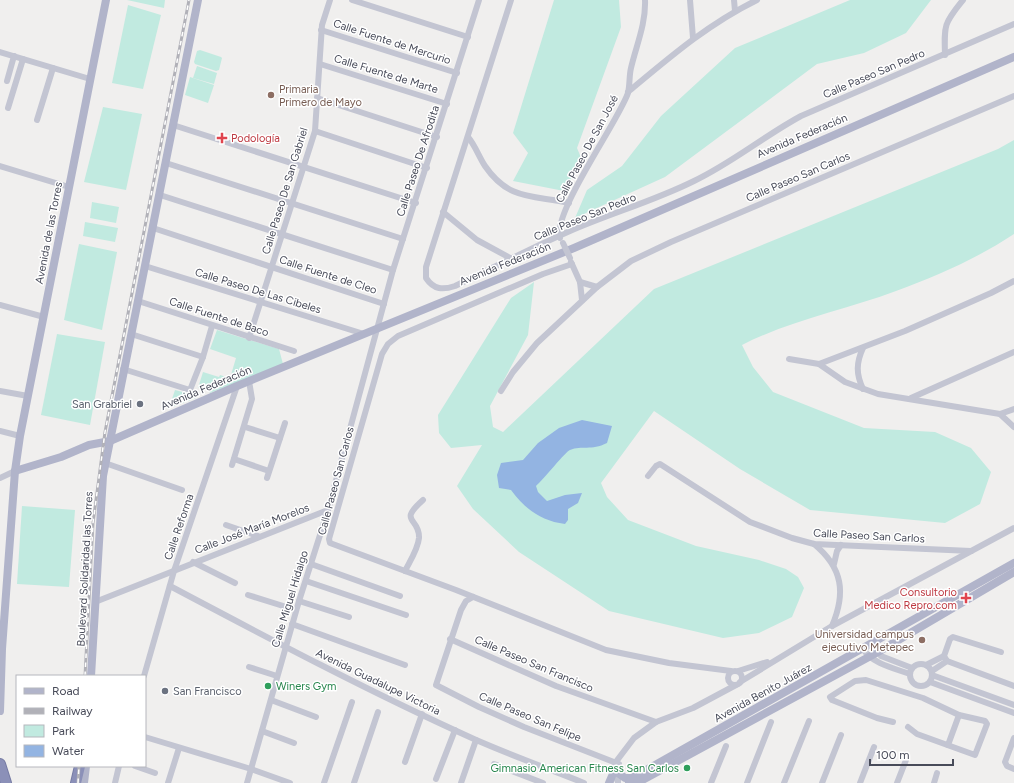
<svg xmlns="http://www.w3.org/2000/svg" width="1014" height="783" font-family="Figtree,sans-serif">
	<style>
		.green { fill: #c1eae0 }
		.water { fill: #93b4e2 }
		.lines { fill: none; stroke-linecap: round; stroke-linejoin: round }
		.highway-casing { stroke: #767ba3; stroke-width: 12 }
		.minor { stroke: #c3c5d2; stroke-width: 6 }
		.major { stroke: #b1b4ca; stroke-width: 8 }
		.highway { stroke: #8b90b8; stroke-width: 10 }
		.rail-casing { stroke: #b1b1b8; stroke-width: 3 }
		.rail { stroke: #fff; stroke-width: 1.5; stroke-dasharray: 4.5; stroke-linecap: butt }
		.minor-bridge { stroke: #c3c5d2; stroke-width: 6 }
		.education-dot { fill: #8d6e63; stroke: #fff; stroke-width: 1.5 }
		.health-dot { fill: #e0444e; stroke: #fff; stroke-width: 1.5 }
		.worship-dot { fill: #6b7280; stroke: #fff; stroke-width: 1.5 }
		.leisure-dot { fill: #2e9e5b; stroke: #fff; stroke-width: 1.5 }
		.labels { text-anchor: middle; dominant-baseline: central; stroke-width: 3; stroke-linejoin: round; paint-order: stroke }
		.street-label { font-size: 11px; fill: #484b59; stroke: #fff }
		.education-label { font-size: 11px; fill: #785e54; stroke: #fff; text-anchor: start }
		.health-label { font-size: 11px; fill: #be3a42; stroke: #fff; text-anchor: start }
		.worship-label { font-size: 11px; fill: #5b616d; stroke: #fff; text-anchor: end }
		.leisure-label { font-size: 11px; fill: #27864d; stroke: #fff; text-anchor: start }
	</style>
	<rect width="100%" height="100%" fill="#f0efee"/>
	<g class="green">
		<path d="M127,0H165L164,8Z"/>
		<path d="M554,0H619L621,27L577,148L582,160L564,191L513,181L528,153L513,133Z"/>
		<path d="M850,0H931L906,33L864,53L817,64L665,177L575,218L587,190L622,166L661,116L735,48Z"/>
		<path d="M128,5L161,15L143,89L112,83Z"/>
		<path d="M200,50L221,57L222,58L219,70L216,71L195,64L194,62L197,51Z"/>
		<path d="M197,66L217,73L214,84L193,78Z"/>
		<path d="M190,77L214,85L208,103L185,95Z"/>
		<path d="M103,107L142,114L126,190L84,182Z"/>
		<path d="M1014,140V234C978,258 937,276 896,291C845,310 791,320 742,345L753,367L773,392L864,428L935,432L971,448L991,472L980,504L945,523L810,510L740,469L654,411L601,483L607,497L628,520L696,546L759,560L786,569L798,577L804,588L792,617L759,633L723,638L609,611L519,552L473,509L457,486L482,445L451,448L439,433L438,415L511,298L534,282L528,335L490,406L493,427L503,432L654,289L998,149Z"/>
		<path d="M92,202L119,207L116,223L90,218Z"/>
		<path d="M85,222L118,228L115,242L83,236Z"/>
		<path d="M79,244L117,252L102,330L64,320Z"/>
		<path d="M217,330L279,349L283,364L210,393L207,385L198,388L203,372L219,377L220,375L230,378L236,358L210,349Z"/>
		<path d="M57,334L105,342L90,425L41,415Z"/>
		<path d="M175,390L194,395L196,398L169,408Z"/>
		<path d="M22,506L75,510L69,587L17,584Z"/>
	</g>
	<path class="water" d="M582,420L612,426L607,443C591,451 582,445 570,450C566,451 543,480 536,486L538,492L547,501L565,495L582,493L578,503L568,509V520L565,524C541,521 525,509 511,490L499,488L497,475L501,463L523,460L538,443L559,428Z"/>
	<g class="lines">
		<g class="highway-casing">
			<g id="highway">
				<path d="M0,764L6,783"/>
				<path d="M76,783L80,766"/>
			</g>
		</g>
		<g class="minor">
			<path d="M352,0L468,37"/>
			<path d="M511,0L426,267V278C434,290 443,290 455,286C493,268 531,248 570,231C611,213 654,201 694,181C732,163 764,136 801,116L1014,24"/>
			<path d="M690,0L693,38"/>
			<path d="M734,0L735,11"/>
			<path d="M321,30L457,73"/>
			<path d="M0,52L90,79"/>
			<path d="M945,55C944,25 944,23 963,0"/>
			<path d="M320,64L447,104"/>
			<path d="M7,81L14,56"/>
			<path d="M628,92C670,57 708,24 757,0"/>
			<path d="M317,98L437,137"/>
			<path d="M8,108L23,59"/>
			<path d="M37,120L53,68"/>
			<path d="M173,125L416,203"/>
			<path d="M315,131L427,168"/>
			<path d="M468,137C475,145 479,157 485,166C509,201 533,195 569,203"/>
			<path d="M166,163L403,239"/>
			<path d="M0,166L69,187"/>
			<path d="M160,195L393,270"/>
			<path d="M443,212L477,240L512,259"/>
			<path d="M153,228L384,304"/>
			<path d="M560,238C552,213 618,122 628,93C630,85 629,76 631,68C636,46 646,24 645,0"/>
			<path d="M571,262L580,282L582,300"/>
			<path d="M572,264L543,274L398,336L388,344L382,354L329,539L330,543L456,590L606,650L669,663L731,671"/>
			<path d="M145,266L364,334"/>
			<path d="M580,282L597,287"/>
			<path d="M138,301L294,351"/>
			<path d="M0,305L44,317"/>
			<path d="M131,334L203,357"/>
			<path d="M249,338L315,131L322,25L330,0"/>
			<path d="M863,348C856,363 856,374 863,389"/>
			<path d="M789,359L819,364L845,382L878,394L1000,414L1014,427"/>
			<path d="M819,364L905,331L991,293L1014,281"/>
			<path d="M123,369L190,390L203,357L212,326"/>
			<path d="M0,391L28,396"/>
			<path d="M501,391L513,372L537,343L597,287L631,261L671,242L1014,96"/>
			<path d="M911,398L1014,352"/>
			<path d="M1000,414L1014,409"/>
			<path d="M245,427L280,438"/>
			<path d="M0,431L20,436"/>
			<path d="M234,459L269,471"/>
			<path d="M105,463L182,490"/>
			<path d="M232,465L252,399L249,381"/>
			<path d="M648,476L656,466L660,464L750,522L792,538L814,544L971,551"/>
			<path d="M0,478L15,471"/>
			<path d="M267,478L285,423"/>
			<path d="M226,525L258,536"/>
			<path d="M814,544C843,568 846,593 832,626"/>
			<path d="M193,562L235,583"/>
			<path d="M311,564L400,596"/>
			<path d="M834,564L837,551L841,545"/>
			<path d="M405,571C410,561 418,549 419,538C420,517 397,523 423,500"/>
			<path d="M306,581L406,615"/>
			<path d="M170,586C270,639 370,692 474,739C510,755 547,768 584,783"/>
			<path d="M248,595L296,610"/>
			<path d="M473,597L466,601L461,610L436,685L479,707L524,727L619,764"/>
			<path d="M299,601L349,617"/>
			<path d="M95,602L328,510"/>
			<path d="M292,624L405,665"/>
			<path d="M450,639L556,686L656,722"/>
			<path d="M873,644L881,656L912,668"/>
			<path d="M863,649C873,664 893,668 910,674"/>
			<path d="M1001,652L953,637L950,639L944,656L947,661L1014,686"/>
			<circle cx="921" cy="675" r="11"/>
			<path d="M926,665L944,656"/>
			<path d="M249,667L277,676"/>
			<circle cx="735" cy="678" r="7"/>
			<path d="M738,671L767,662"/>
			<path d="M932,671L947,661"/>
			<path d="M932,675L1014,705"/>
			<path d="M144,676L174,571L237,386"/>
			<path d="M740,682L832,626L1014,528"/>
			<path d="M930,682L1014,713"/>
			<path d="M271,700L316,717"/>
			<path d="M893,722L877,718L832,700L830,697L855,681L866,680L923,698L959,715L985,721L987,724L975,755L917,734L908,727"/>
			<path d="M262,731L294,743"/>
			<path d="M145,737L251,769L290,783"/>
			<path d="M1014,738L1005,762L1007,766L1014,769"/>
			<path d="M948,745L959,715"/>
			<path d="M405,762L422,714"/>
			<path d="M494,764L543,783"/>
			<path d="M135,766L155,773"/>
			<path d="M618,771V783"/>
			<path d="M436,779L455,730"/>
			<path d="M612,780L615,763L634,738L656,722L693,708L736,685"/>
			<path d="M115,783L119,766"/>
			<path d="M168,783L179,748"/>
			<path d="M247,783L299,601L328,510L393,270L479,0"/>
			<path d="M324,783L352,702"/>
			<path d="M354,783L378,712"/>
			<path d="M461,783L476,740"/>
			<path d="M711,783L726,746"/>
			<path d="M747,783L771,722"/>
			<path d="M784,783L809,721"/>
			<path d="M822,783L841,735"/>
			<path d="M860,783L874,747"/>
			<path d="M897,783L906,760"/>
			<path d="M934,783L937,773"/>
		</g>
		<g class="major">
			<path d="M15,471L61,457L89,445L110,441L237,386L574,248L1014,57"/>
			<path d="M91,676L103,476L198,0"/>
			<path d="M0,711L2,649L15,471L20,436L106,0"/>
			<path d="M618,773L625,778H632"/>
			<path d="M84,783L86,766"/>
			<path d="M609,783L612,776"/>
			<path d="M629,783L632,778L1014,563"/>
			<path d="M637,783L878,652L1014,572"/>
		</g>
		<use href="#highway" class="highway"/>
		<g class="rail-casing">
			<g id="rail">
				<path d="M85,676L93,523L105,432L189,0"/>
				<path d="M78,783L79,766"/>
			</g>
		</g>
		<use href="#rail" class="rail"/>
		<path class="minor-bridge" d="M563,243L570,258"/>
	</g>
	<g class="education-dot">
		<circle cx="271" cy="95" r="4"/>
		<circle cx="922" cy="640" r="4"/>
	</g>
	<g class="health-dot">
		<path d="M220 132h4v4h4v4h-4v4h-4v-4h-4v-4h4z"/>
		<path d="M964 592h4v4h4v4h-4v4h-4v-4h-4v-4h4z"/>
	</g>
	<g class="worship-dot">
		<circle cx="140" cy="404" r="4"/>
		<circle cx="165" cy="691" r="4"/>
	</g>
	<g class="leisure-dot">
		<circle cx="268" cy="686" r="4"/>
		<circle cx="687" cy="768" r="4"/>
	</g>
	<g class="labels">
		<g class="street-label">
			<text transform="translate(392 42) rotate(18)">Calle Fuente de Mercurio</text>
			<text transform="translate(386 74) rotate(17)">Calle Fuente de Marte</text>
			<text transform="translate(874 74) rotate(-23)">Calle Paseo San Pedro</text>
			<text transform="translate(802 136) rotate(-23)">Avenida Federación</text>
			<text transform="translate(587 149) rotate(-62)">Calle Paseo De San José</text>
			<text transform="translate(418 161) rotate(-72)">Calle Paseo De Afrodita</text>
			<text transform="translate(798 177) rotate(-23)">Calle Paseo San Carlos</text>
			<text transform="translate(285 191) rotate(-73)">Calle Paseo De San Gabriel</text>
			<text transform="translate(585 217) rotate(-22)">Calle Paseo San Pedro</text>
			<text transform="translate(49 233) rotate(-79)">Avenida de las Torres</text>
			<text transform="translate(505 264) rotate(-22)">Avenida Federación</text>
			<text transform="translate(328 275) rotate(18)">Calle Fuente de Cleo</text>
			<text transform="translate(258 291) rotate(17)">Calle Paseo De Las Cibeles</text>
			<text transform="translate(219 317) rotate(18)">Calle Fuente de Baco</text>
			<text transform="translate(206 388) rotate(-23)">Avenida Federación</text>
			<text transform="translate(336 481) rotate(-75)">Calle Paseo San Carlos</text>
			<text transform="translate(179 527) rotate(-71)">Calle Reforma</text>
			<text transform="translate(252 529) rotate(-21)">Calle José María Morelos</text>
			<text transform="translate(869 536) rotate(3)">Calle Paseo San Carlos</text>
			<text transform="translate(85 569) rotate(-87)">Boulevard Solidaridad las Torres</text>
			<text transform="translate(290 599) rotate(-73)">Calle Miguel Hidalgo</text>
			<text transform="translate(534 664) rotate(23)">Calle Paseo San Francisco</text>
			<text transform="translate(378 682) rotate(26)">Avenida Guadalupe Victoria</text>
			<text transform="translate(763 693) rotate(-29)">Avenida Benito Juárez</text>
			<text transform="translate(530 717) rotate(23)">Calle Paseo San Felipe</text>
		</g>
		<g class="education-label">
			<text x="279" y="89">Primaria<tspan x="279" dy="13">Primero de Mayo</tspan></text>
			<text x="914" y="634" text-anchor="end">Universidad campus<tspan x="914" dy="13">ejecutivo Metepec</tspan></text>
		</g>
		<g class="health-label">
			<text x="231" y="138">Podología</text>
			<text x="957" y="592" text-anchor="end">Consultorio<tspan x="957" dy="13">Medico Repro.com</tspan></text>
		</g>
		<g class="worship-label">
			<text x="132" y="404">San Grabriel</text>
			<text x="173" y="691" text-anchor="start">San Francisco</text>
		</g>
		<g class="leisure-label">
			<text x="276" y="686">Winers Gym</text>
			<text x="679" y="768" text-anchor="end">Gimnasio American Fitness San Carlos</text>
		</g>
	</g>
	<rect x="16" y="675" width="130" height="92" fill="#ffffff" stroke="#b6b7bd"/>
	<rect x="24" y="688" width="20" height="6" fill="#b1b4ca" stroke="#b6b7bd"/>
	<text x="52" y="695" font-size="12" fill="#484b59">Road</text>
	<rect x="24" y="708" width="20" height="6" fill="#b1b1b8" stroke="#b6b7bd"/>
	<text x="52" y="715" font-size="12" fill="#484b59">Railway</text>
	<rect x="24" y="725" width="20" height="12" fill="#c1eae0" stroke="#b6b7bd"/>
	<text x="52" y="735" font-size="12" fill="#484b59">Park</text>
	<rect x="24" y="745" width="20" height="12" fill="#93b4e2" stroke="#b6b7bd"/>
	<text x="52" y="755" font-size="12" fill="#484b59">Water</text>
	<path d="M870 759v6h83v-6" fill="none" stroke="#484b59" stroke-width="2"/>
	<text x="876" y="759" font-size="12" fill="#484b59" stroke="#ffffff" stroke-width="3" paint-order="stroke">100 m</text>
</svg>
